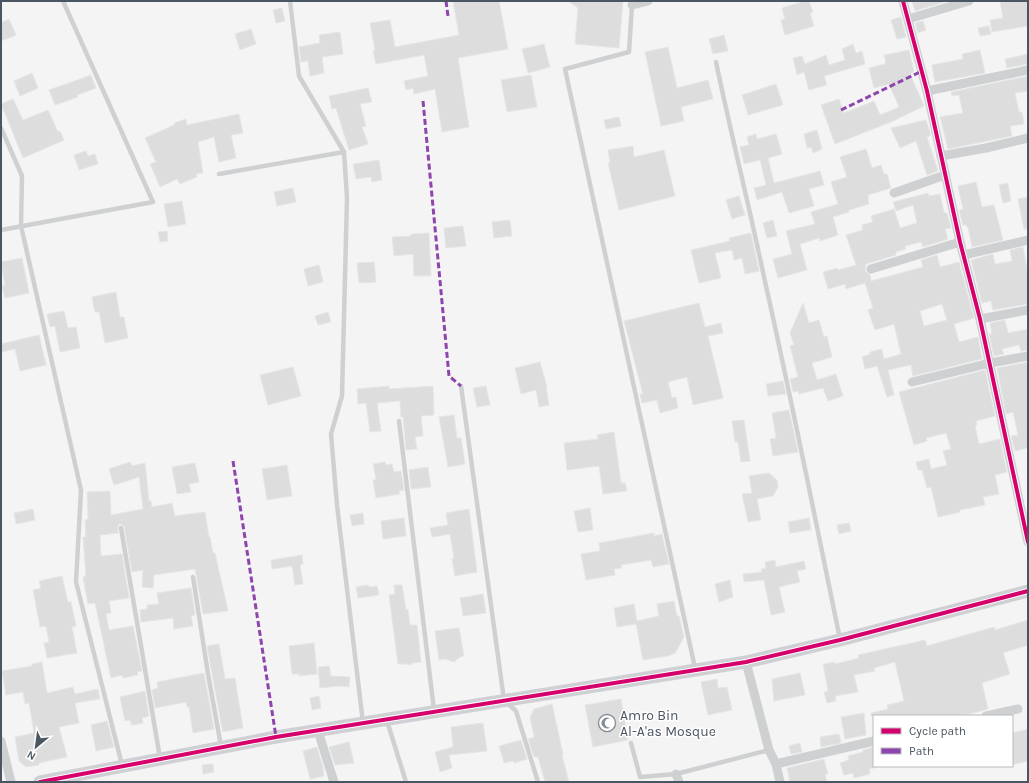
<svg xmlns="http://www.w3.org/2000/svg" width="1029" height="783" font-family="Karla,sans-serif">
	<style>
		.building { fill: #ddddde; stroke: #e5e6e7; fill-rule: evenodd }
		.lines { fill: none; stroke-linecap: round; stroke-linejoin: round }
		.lane { stroke: #ced0d2; stroke-width: 4.5 }
		.street { stroke: #ced0d2; stroke-width: 9 }
		.secondary { stroke: #ced0d4; stroke-width: 13 }
		.quiet { stroke: #8e44ad; stroke-width: 3; stroke-dasharray: 6 3; stroke-linecap: butt }
		.cycleway-casing { stroke: #fff; stroke-width: 6 }
		.cycleway { stroke: #d6006c; stroke-width: 4 }
		.labels { text-anchor: middle; dominant-baseline: central; stroke-width: 3; stroke-linejoin: round; paint-order: stroke }
		.poi-label { font-size: 14px; fill: #4a5661; stroke: #fff; text-anchor: start }
	</style>
	<rect width="100%" height="100%" fill="#f4f4f4"/>
	<g class="building">
		<path d="M453,1H499L508,49L458,58L469,127L442,132L435,89L414,94L413,88L406,90L404,81L428,76L424,55L376,64L373,51L375,50L370,23L390,20L395,47L459,35Z"/>
		<path d="M568,1H623L619,48L575,44L578,8Z"/>
		<path d="M805,1H809L813,12L810,13L814,26L785,35L781,20L785,19L782,8Z"/>
		<path d="M912,1H948L915,11Z"/>
		<path d="M1000,1H1028V26L992,32L990,20L1003,18Z"/>
		<path d="M282,8L285,21L276,23L273,10Z"/>
		<path d="M901,17L906,37L897,39L891,20Z"/>
		<path d="M9,19L16,35L1,41V23Z"/>
		<path d="M923,21L926,30L918,33L915,23Z"/>
		<path d="M989,26L991,34L980,36L978,28Z"/>
		<path d="M251,29L256,44L240,50L235,34Z"/>
		<path d="M340,32L343,54L322,57L324,73L310,76L308,61L301,62L299,47L320,43L319,35Z"/>
		<path d="M724,35L728,51L713,54L709,39Z"/>
		<path d="M544,44L550,67L528,73L522,49Z"/>
		<path d="M853,44L856,53L862,51L865,64L824,76L827,85L809,90L804,72L797,75L793,58L802,56L805,64L826,55L829,65L845,60L842,49Z"/>
		<path d="M668,47L677,88L708,80L713,99L681,107L684,121L661,126L645,52Z"/>
		<path d="M909,50L914,71L910,74L924,106L891,122L835,144L821,105L839,99L844,113L874,101L880,115L899,107L889,84L874,88L869,68L885,64V62H886L884,55Z"/>
		<path d="M980,50L985,73L935,82L932,65L963,59L962,54Z"/>
		<path d="M1028,54V64L1007,68L1005,59Z"/>
		<path d="M32,73L38,88L20,96L14,81Z"/>
		<path d="M91,75L96,88L77,95L78,97L55,105L49,90Z"/>
		<path d="M531,75L537,107L507,112L501,80Z"/>
		<path d="M1028,76V91L1015,93L1019,112H1022L1024,124L1010,126L1012,136L948,149L940,117L963,113L959,95L952,96L951,92Z"/>
		<path d="M776,84L783,105L748,115L742,95Z"/>
		<path d="M368,88L372,102L360,104L366,126L362,127L368,144L349,150L336,108L332,109L329,96Z"/>
		<path d="M13,99L23,120L48,110L58,132L60,131L64,140L23,158L7,118L1,105V104Z"/>
		<path d="M239,114L243,133L231,135L236,158L219,162L214,137L198,142L203,173L196,174L197,177L180,184L177,179L160,187L150,164L156,162L145,138L174,125V123L186,119L187,125Z"/>
		<path d="M619,117L621,126L606,129L604,120Z"/>
		<path d="M926,120L931,135L927,137L938,171L927,175L916,141L900,148L891,128Z"/>
		<path d="M817,130L822,149L813,153L811,147L807,148L804,134Z"/>
		<path d="M756,134L757,139L776,134L782,154L768,158L774,183L820,171L824,185L809,189L814,206L789,213L782,192L757,200L754,188L766,185L760,160L744,164L740,147L749,145L747,137Z"/>
		<path d="M633,146L634,157L664,150L675,196L619,210L608,163H610L608,150Z"/>
		<path d="M866,149L872,168L881,165L884,174H887L891,188L868,195L869,198H868L869,204L849,210V212L833,217L838,235L820,241L819,238L800,244L807,270L778,278L773,259L792,254L786,231L815,224L811,212L838,204L831,182L847,177L840,157Z"/>
		<path d="M86,151L88,156L95,154L98,164L79,170L74,155Z"/>
		<path d="M379,160L382,180L372,182L371,177L356,179L353,164Z"/>
		<path d="M976,182L982,207L994,205L1003,240L972,247L968,227H967L966,225H963L959,210L963,209L958,186Z"/>
		<path d="M1008,183L1011,201L1003,203L999,185Z"/>
		<path d="M293,188L296,202L277,206L274,192Z"/>
		<path d="M928,193L929,196L940,194L944,213H947L951,228L945,229L948,239L923,247L921,242L905,246L906,249L896,252V255L866,264L865,271L870,275L871,281L923,267L921,260L937,255L940,267L959,262L974,318L954,324L959,342L978,337L982,359L913,376L911,365L888,370L894,395L887,397L877,366L865,369L862,357L870,354V352L882,349L884,359L901,354L894,324L875,330L868,310L873,308L865,283L846,289L845,284L828,289L823,272L837,268L838,270L856,265L846,235L863,230L862,225L873,222L871,216L894,209L900,228L917,223L913,205L896,211L893,202ZM942,304L947,320L924,326L920,311Z"/>
		<path d="M739,196L745,215L732,219L726,200Z"/>
		<path d="M1028,197V229H1024L1018,199Z"/>
		<path d="M182,201L186,224L168,227L164,204Z"/>
		<path d="M510,220L512,236L494,238L492,222Z"/>
		<path d="M773,220L777,236L767,238L763,223Z"/>
		<path d="M463,226L466,246L446,248L444,228Z"/>
		<path d="M167,231L168,241L160,242L158,232Z"/>
		<path d="M429,233L431,276H414L413,254L394,256L392,237L411,236V234Z"/>
		<path d="M751,233L759,271L745,274L742,258L734,260L732,250L715,253L721,278L699,283L691,250L730,241L729,238Z"/>
		<path d="M1023,247L1028,273V304L993,310L991,301L982,303L971,260L993,254L995,264L1012,261L1010,250Z"/>
		<path d="M22,258L29,293L5,298L2,286L5,285L1,262Z"/>
		<path d="M374,262L376,282L359,283L357,263Z"/>
		<path d="M319,265L323,282L308,286L304,269Z"/>
		<path d="M116,292L120,317H124L128,338L105,343L99,312H95L92,297Z"/>
		<path d="M699,303L705,327L721,323L723,333L708,336L723,398L693,405L687,377L668,382L672,398L676,397L678,408L660,413L657,400L642,403L640,394H643L624,321Z"/>
		<path d="M803,303L809,323L819,320L824,337L827,336L832,357L812,363L817,380L836,374L843,396L828,401L823,388L799,394L798,391L793,392L790,379L798,377L790,346L794,345L790,333Z"/>
		<path d="M64,311L68,328L76,327L80,348L60,352L55,326L50,327L47,314Z"/>
		<path d="M328,312L331,322L318,325L315,316Z"/>
		<path d="M1005,320L1008,333L1028,329V350L1021,351L1019,345L1002,349L1004,354L994,356L989,334H992L990,323Z"/>
		<path d="M39,335L46,365L20,371L15,349L1,352V344Z"/>
		<path d="M540,362L547,387H546L549,405L539,407L536,390L521,394L515,368Z"/>
		<path d="M1028,362V448L1015,451L1011,436L1018,435L1013,412L1006,414L997,368Z"/>
		<path d="M293,367L301,396L268,405L260,375Z"/>
		<path d="M985,370L995,416L976,421L977,425L975,426L979,444L1000,439L1007,472L995,475L999,494L983,497L985,505L960,510V512L938,517L931,487L927,488L922,470H918L916,462L929,459L931,469L947,465L943,451L951,449L946,433L926,438L927,441L914,445L899,392Z"/>
		<path d="M783,381L786,394L768,396L766,384Z"/>
		<path d="M389,386V389L433,386L434,415L421,416L423,436L415,437L417,449L406,450L403,417H401L400,401L377,403L381,431L370,432L366,403L358,404L357,389Z"/>
		<path d="M486,386L490,405L477,407L473,388Z"/>
		<path d="M789,410L798,452L773,456L770,439L776,438L772,413Z"/>
		<path d="M454,415L457,438H461L465,464L448,467L439,417Z"/>
		<path d="M744,420L750,461L741,462L738,442H735L732,421Z"/>
		<path d="M614,432L621,483H625L627,491L603,494L599,466L567,470L564,443L598,439L597,435Z"/>
		<path d="M130,462L132,466L145,463L149,501H151L152,507L172,503L175,516L205,512L209,537H210L213,553H215L228,611L203,614L195,569L154,575L153,588L142,587L143,570L132,572L124,526L121,524L118,525V533L100,535L101,556L122,554L129,598L109,601L111,613L106,614L109,630L133,626L142,671L137,672L138,675L123,678L122,675L111,678L95,603L88,604L83,577L86,576L83,537H86L85,520L88,519L87,492L110,491L111,515L143,509L139,477L114,485L109,469Z"/>
		<path d="M385,462L386,465L392,464L394,472L401,471L404,490L399,491L400,494L376,498L373,480L376,479L373,464Z"/>
		<path d="M195,463L199,482L189,484L191,492L177,494L172,467Z"/>
		<path d="M287,465L292,496L267,500L262,469Z"/>
		<path d="M428,467L431,487L411,489L409,470Z"/>
		<path d="M769,473L777,480L778,487L773,496L757,499L761,520L748,522L742,494L752,493L749,476Z"/>
		<path d="M590,508L593,530L578,532L574,511Z"/>
		<path d="M33,509L35,520L16,524L14,513Z"/>
		<path d="M469,509L477,572L455,576L452,559L454,558L450,534L432,537L430,528L448,525L446,513Z"/>
		<path d="M363,513L364,524L352,526L350,515Z"/>
		<path d="M404,518L406,536L383,539L381,521Z"/>
		<path d="M809,518L811,530L790,533L788,522Z"/>
		<path d="M849,523L851,531L839,534L837,525Z"/>
		<path d="M654,533V536L662,534L669,564L653,567L651,560L621,565L622,568L614,569L615,575L586,580L581,554L600,551L599,543Z"/>
		<path d="M302,555L303,564L300,565L303,584L295,585L292,566L272,569L271,560Z"/>
		<path d="M775,560L776,567L804,561L806,569L797,571L800,582L779,587L785,612L771,615L764,580L744,582L743,574L762,572L761,569L766,568L765,562Z"/>
		<path d="M62,576L68,602H71L76,626L72,627L77,653L47,658L44,643L49,642L46,626L40,627L33,590L41,588L39,581Z"/>
		<path d="M730,580L733,597L719,602L715,584Z"/>
		<path d="M368,585L369,587L377,586L379,595L358,598L356,587Z"/>
		<path d="M394,585H402L406,610L408,609L410,625H417L421,662L413,663L410,665L405,664H398L389,595L395,594Z"/>
		<path d="M191,588L195,615L191,616L193,626L174,629L173,618L141,622L140,610L147,609V605L159,604L157,593Z"/>
		<path d="M483,594L486,613L463,616L460,598Z"/>
		<path d="M674,601L677,616H679L684,637L678,648L675,653L668,656L643,660L636,624L617,627L614,608L634,604L637,621L659,616L657,604Z"/>
		<path d="M1028,620V645L1003,653L1010,674L982,683L988,709L962,716H871V713L888,709L887,705L904,701L895,662L874,668L875,671L854,675L858,692L835,696L836,701L827,703L824,692L828,691L823,664L835,662V664L859,658L858,655L925,640L927,646L994,627L995,630Z"/>
		<path d="M459,628L464,656L460,657L454,662L445,659L439,660L435,631Z"/>
		<path d="M314,643L317,674L299,676V674H292L289,646Z"/>
		<path d="M219,644L225,679L235,678L243,728L223,732L222,728L207,646Z"/>
		<path d="M42,662L47,693L73,687L75,694L98,689L100,699L75,703L79,723L59,727L67,757L39,763V765L26,767L19,761L15,737L34,733L29,703L25,704L23,692L6,695L2,671L32,666V664Z"/>
		<path d="M329,666L331,676L350,677L349,687L338,686L320,688L318,667Z"/>
		<path d="M204,673L214,729L193,733L189,707H187L186,702L155,708L152,690L158,688L157,682Z"/>
		<path d="M800,673L805,695L774,701L772,679Z"/>
		<path d="M717,679L718,688L727,687L732,710L708,715L701,682Z"/>
		<path d="M145,691L149,716L142,718L143,723L132,725L130,720L125,721L120,697Z"/>
		<path d="M319,696L321,708L312,710L310,698Z"/>
		<path d="M621,699L628,740L593,747L585,705Z"/>
		<path d="M552,704L563,754L562,755L569,782H545L538,757H534L528,739L534,737V736L530,717L534,709Z"/>
		<path d="M864,713L866,735L845,739L841,717Z"/>
		<path d="M107,721L114,747L96,751L91,725Z"/>
		<path d="M483,723L487,751L449,755L452,768L440,772L435,752L453,747L451,727Z"/>
		<path d="M1028,729V761L1012,765V733Z"/>
		<path d="M839,734L841,743L821,747L820,737Z"/>
		<path d="M521,740L527,759L514,763L513,761L504,763L499,746Z"/>
		<path d="M349,742L354,763L335,765L329,747Z"/>
		<path d="M800,743L802,752L791,754L789,746Z"/>
		<path d="M317,747L324,771H323L324,776L310,779L303,751Z"/>
		<path d="M874,747V768L869,769L870,774L854,778L853,773L844,775L840,763L849,760L848,756L863,752V750Z"/>
		<path d="M824,759L828,774H825L827,782H790L787,768Z"/>
		<path d="M213,764L214,772L203,774L202,765Z"/>
	</g>
	<g class="lines">
		<g class="lane">
			<path d="M632,5L629,52L565,69L695,668"/>
			<path d="M716,62C731,134 749,205 764,277C791,397 815,518 840,639"/>
			<path d="M1,128L22,176L21,226L81,490L76,582L122,765"/>
			<path d="M344,152L347,198L342,396L331,434L337,505L363,723"/>
			<path d="M219,174L344,152L299,76L290,1"/>
			<path d="M1,230L153,202L63,1"/>
			<path d="M461,386L504,700L516,711L538,782"/>
			<path d="M399,421L434,710"/>
			<path d="M121,528L160,758"/>
			<path d="M193,577L208,674L221,746"/>
			<path d="M387,721L406,782"/>
			<path d="M631,743L640,777L676,774L769,750"/>
		</g>
		<g class="street">
			<path d="M633,1L632,5L648,1"/>
			<path d="M903,1L927,91L960,242L980,319L1028,542"/>
			<path d="M908,19L969,1"/>
			<path d="M927,91L1028,70"/>
			<path d="M941,156L986,148L1028,138"/>
			<path d="M894,193L945,175"/>
			<path d="M964,255L1028,240"/>
			<path d="M871,269L960,242"/>
			<path d="M980,319L1028,310"/>
			<path d="M912,382L990,363L1028,356"/>
			<path d="M746,662L769,750L776,764L780,782"/>
			<path d="M986,716L1018,709"/>
			<path d="M318,731L334,782"/>
			<path d="M1,741L11,782"/>
			<path d="M776,764L874,741"/>
			<path d="M676,774L679,782"/>
		</g>
		<path class="secondary" d="M40,782L276,737L746,662L840,640L1028,591"/>
		<g class="quiet">
			<path d="M446,1L448,16"/>
			<path d="M423,101L449,376L461,386"/>
			<path d="M841,110L922,71"/>
			<path d="M233,461L276,737"/>
		</g>
		<g class="cycleway-casing">
			<g id="cycleway">
				<path d="M903,1L927,91L960,242L980,319L1028,542"/>
				<path d="M40,782L276,737L746,662L840,640L1028,591"/>
			</g>
		</g>
		<use href="#cycleway" class="cycleway"/>
	</g>
	<defs>
		<g id="mosque-ring" transform="scale(0.9)"><circle r="9.5" fill="#fff" stroke="#868d94" stroke-width="1.5"/><path d="M3.5-4.9A6 6 0 1 0 3.5 4.9A5 5 0 1 1 3.5-4.9Z" fill="#868d94"/></g>
	</defs>
	<g fill-rule="evenodd">
		<use href="#mosque-ring" x="607" y="723"/>
	</g>
	<g class="labels">
		<g class="poi-label">
			<text x="620" y="715">Amro Bin<tspan x="620" dy="16">Al-A'as Mosque</tspan></text>
		</g>
	</g>
	<rect width="1029" height="783" fill="none" stroke="#4a5661" stroke-width="4"/>
	<rect x="873" y="715" width="140" height="52" fill="#ffffff" stroke="#b7bbc0"/>
	<rect x="881" y="728" width="20" height="6" fill="#d6006c" stroke="#b7bbc0"/>
	<text x="909" y="735" font-size="12" fill="#4a5661">Cycle path</text>
	<rect x="881" y="748" width="20" height="6" fill="#8e44ad" stroke="#b7bbc0"/>
	<text x="909" y="755" font-size="12" fill="#4a5661">Path</text>
	<g transform="translate(36 747) rotate(209)" stroke="#ffffff" stroke-width="3" paint-order="stroke">
	<path d="M0-3L7 15L0 10L-7 15Z" fill="#4a5661"/>
	<text y="-6" font-size="11" font-weight="bold" text-anchor="middle" fill="#4a5661">N</text>
	</g>
</svg>
